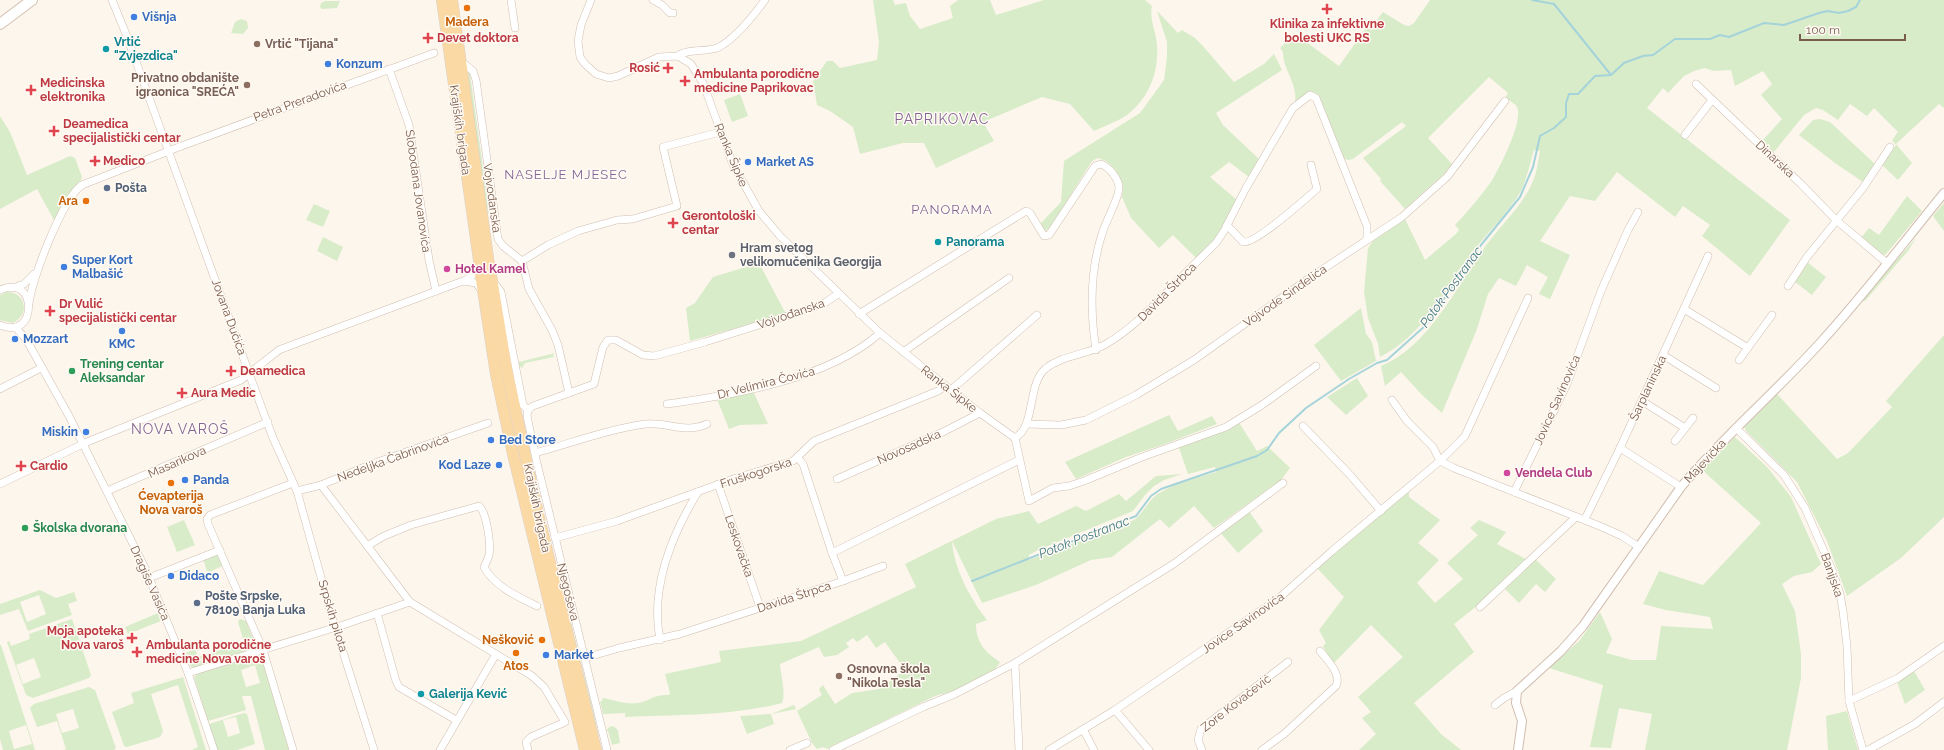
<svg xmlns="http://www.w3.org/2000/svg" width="1944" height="750" font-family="Raleway,sans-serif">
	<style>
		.green { fill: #d8ecc9; fill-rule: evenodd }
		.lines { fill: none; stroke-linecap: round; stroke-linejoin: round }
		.stream { stroke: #a5d3da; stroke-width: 2 }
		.minor-casing { stroke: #d1beb0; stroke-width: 8 }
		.tertiary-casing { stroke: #d1beb0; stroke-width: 10 }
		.secondary-casing { stroke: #d6c0b0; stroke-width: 12 }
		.primary-casing { stroke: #dad1cd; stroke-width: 12 }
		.minor { stroke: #fff; stroke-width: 7 }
		.tertiary { stroke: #fff; stroke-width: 8 }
		.secondary { stroke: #fff; stroke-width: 10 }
		.primary { stroke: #fbd9a5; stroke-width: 11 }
		.food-dot { fill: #e8710a; stroke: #fffaf3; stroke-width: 1.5 }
		.health-dot { fill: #e0444e; stroke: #fffaf3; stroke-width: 1.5 }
		.shop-dot { fill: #3f7fe0; stroke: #fffaf3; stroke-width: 1.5 }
		.education-dot { fill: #8d6e63; stroke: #fffaf3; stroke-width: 1.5 }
		.culture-dot { fill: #0f9aa8; stroke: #fffaf3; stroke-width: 1.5 }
		.service-dot { fill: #5c6f8a; stroke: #fffaf3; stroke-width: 1.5 }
		.worship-dot { fill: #6b7280; stroke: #fffaf3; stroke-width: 1.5 }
		.hotel-dot { fill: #d1479c; stroke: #fffaf3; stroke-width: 1.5 }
		.leisure-dot { fill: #2e9e5b; stroke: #fffaf3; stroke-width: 1.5 }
		.labels { text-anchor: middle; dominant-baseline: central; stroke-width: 3; stroke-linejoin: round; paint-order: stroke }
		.shop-label { font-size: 12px; font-weight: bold; fill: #366cbe; stroke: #fffaf3; text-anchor: start }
		.food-label { font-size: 12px; font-weight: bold; fill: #c56008; stroke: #fffaf3 }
		.health-label { font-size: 12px; font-weight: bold; fill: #be3a42; stroke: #fffaf3; text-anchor: start }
		.culture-label { font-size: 12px; font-weight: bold; fill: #0d838f; stroke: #fffaf3; text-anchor: start }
		.education-label { font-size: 12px; font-weight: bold; fill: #785e54; stroke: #fffaf3; text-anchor: start }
		.street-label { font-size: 12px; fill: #7a5c4d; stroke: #fffaf3 }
		.service-label { font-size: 12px; font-weight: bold; fill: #4e5e75; stroke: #fffaf3; text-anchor: start }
		.worship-label { font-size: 12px; font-weight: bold; fill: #5b616d; stroke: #fffaf3; text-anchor: start }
		.hotel-label { font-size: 12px; font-weight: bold; fill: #b23c85; stroke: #fffaf3; text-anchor: start }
		.leisure-label { font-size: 12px; font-weight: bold; fill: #27864d; stroke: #fffaf3; text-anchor: start }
		.neighbourhood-label { font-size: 13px; letter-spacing: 1px; fill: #846695; stroke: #fffaf3 }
		.water-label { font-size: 13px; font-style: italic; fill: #437c86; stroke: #fffaf3 }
		.quarter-label { font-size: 14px; letter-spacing: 1px; fill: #846695; stroke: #fffaf3 }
	</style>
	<rect width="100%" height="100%" fill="#fdf6ec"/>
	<g class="green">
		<path d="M873,0H893L895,5L906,3L910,16L920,29L953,18L950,6L958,0H990L996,15L1044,0H1145L1152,6C1149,20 1156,31 1157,45C1159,72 1149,98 1127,115C1117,122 1104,126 1094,131L1070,104L1042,97L983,122L994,141L936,168L924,143H903L860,154L853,127L830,111L817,105L813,81L827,61H833L840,68L877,60L879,42Z"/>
		<path d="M1430,0H1944V108L1939,104L1896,144L1912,163L1898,180L1881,164L1896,145L1892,140L1898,132L1874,108L1867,116L1850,104L1838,120L1823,110L1816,108L1804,115L1774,152L1762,141L1782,119L1761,95L1772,84L1763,71L1735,86L1731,70L1713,71L1705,68L1694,71L1684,76L1668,93L1663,88L1647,108L1790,220L1750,276L1702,236L1710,225L1683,206L1675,217L1617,172L1595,201L1570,196L1540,241L1570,255L1550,299L1539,294L1548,277L1527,265L1516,286L1499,278L1488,294L1477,329L1442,413L1422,395L1401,372L1385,386L1381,366C1429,347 1458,284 1487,244C1503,223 1523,205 1533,181C1537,172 1538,161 1540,151L1534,150C1530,163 1527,178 1521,191C1508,214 1485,234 1470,256C1444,293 1422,336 1380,357L1378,344L1368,318L1364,292L1368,248L1373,241L1405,219L1425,260L1456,234L1459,230L1455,225C1468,211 1480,197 1491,182C1499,169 1524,120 1517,107C1515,103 1508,100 1505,98L1508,93L1489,77L1428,138L1452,164L1444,174L1405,209L1380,181L1381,179L1363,158L1406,126L1402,122L1353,159L1348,160L1343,158L1317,97L1295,101C1298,84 1282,68 1283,52L1280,48L1294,33L1339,66L1369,24L1373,25L1383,12L1404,25L1409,26L1414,23Z"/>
		<path d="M325,1H340L337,8L322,9L320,7L321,3Z"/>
		<path d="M1157,11L1178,33L1182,30L1195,38L1202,45L1234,82L1264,64L1274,54L1282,70L1216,113L1223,125L1260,160L1249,177L1229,162L1210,177L1237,200L1216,239L1197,259L1173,235L1159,248L1131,218L1122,197L1123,185L1115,169L1106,161L1098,158L1092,161L1050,228L1044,231L1040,224L1061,202L1064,161L1140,113L1164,80L1167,57V42Z"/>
		<path d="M241,19L247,21L248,28L243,34L231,33L235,22Z"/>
		<path d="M467,72L470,74L490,218L484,201Z"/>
		<path d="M740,94L748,116L732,122L724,100Z"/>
		<path d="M0,116L10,132L27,175L70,156L75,158L82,177L81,180L67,196L55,222L37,189L0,209Z"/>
		<path d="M1820,119L1830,122L1876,165L1863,182L1835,163L1799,135L1813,120Z"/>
		<path d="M1907,196L1922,211L1886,254L1882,256L1860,239L1869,228L1879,235Z"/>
		<path d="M1944,203V231L1933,216Z"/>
		<path d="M314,204L330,211L323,227L306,220Z"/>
		<path d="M323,237L343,247L337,261L317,251Z"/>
		<path d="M1916,238L1908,251L1865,301H1860Z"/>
		<path d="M1807,262L1826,277L1812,295L1795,282Z"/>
		<path d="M759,263L786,314L690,341L686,308L695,303L713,277Z"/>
		<path d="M6,292C26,291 31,316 12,323L0,320V295Z"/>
		<path d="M1361,308L1366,334L1372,342L1376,361L1341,381L1314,345Z"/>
		<path d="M1944,335V517L1901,558L1847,596L1827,541L1797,482L1747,432L1744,427L1777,394L1837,459L1848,453L1892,407L1886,401Z"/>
		<path d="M555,353L553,355L554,357L525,363L522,368L515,363Z"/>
		<path d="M1357,378L1368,396L1346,415L1327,397Z"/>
		<path d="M753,391L768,424L740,425L729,429L717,399Z"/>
		<path d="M1169,415L1178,431L1212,416L1217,424L1165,444L1126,457L1076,479L1065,462Z"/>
		<path d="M1238,421L1257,451L1267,446L1290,468L1281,480L1214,528L1194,506L1169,528L1160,519L1112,557L1091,560L1036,585L982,603L952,541C954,569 970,598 987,620L976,624C976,642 985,652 1000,662L995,670L953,691L935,696L827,749L823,747L817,749L812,743L797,711L822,695L819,689L823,685L835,704L852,693L879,689L905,670L885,642L876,648L867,635L857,642L853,638L846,643L849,647L837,655L824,657L819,647L780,664C781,676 786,693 782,703C733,716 676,715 625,717V713L603,714L600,702L602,701L603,698C614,700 627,705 638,703C650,701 654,694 669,695L670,693L665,674L721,662L719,651L801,641L916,587L905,564L996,519L1029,511L1038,524L1076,506L1086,511L1119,494L1126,501L1156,476L1182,474L1164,480L1154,486L1145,495L1133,511L1038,550L1029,555V560L1132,521C1143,515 1147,501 1158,494C1174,483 1197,478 1216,472L1215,467L1188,474L1178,445Z"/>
		<path d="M1735,437L1768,468L1791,497L1821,564L1812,572L1794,576L1782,584L1795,611L1801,654V678L1787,750H1645L1652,714L1619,708L1611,748L1590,747L1603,685L1549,668L1580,640L1600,612L1612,639L1606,653L1632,660H1656L1661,626L1713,629L1710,617L1666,610L1643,604L1659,571L1703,585L1761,523L1701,469Z"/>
		<path d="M1409,491V497L1440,520L1418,543L1439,560L1417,583L1435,603L1463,579L1447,563L1478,535L1470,528L1479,520L1506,532L1497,544L1526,559L1482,602L1454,624L1474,652L1414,703L1441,734L1461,750H1359L1376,734L1362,718L1371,712L1358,697L1403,657L1371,625L1333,664L1323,646L1326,643L1319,630L1344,597L1317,568Z"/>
		<path d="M1248,510L1263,531L1238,553L1219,531Z"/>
		<path d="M184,520L195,545L177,552L167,527Z"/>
		<path d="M219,554L223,564L222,566L210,572L207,571L203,559Z"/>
		<path d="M1535,559L1556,579L1545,592L1536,584L1519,603L1504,588Z"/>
		<path d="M562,587L595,719L601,750L561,588Z"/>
		<path d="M40,590L56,598L74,592L77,601L68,604L72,615L28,631L19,609L0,615V604ZM39,595L46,614L27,622L20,602Z"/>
		<path d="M158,613L161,621L128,634L125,627Z"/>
		<path d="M72,619L91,675L89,678L33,698L26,695L7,642L9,641L11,646L30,639L29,634ZM34,658L41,677L23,684L16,665Z"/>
		<path d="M240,619L246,621L256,646L254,650L199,668L191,667L186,653L195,649L198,657L244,642L238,622Z"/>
		<path d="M0,645H1L35,750H3L0,739ZM26,725L32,744L14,749L9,731Z"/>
		<path d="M259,655L261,656L289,750H265L251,696H242L246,710L208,721L194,677L197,674ZM255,665L260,683L246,687L241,670Z"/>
		<path d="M1914,671L1925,690L1905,704L1897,682Z"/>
		<path d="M183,677L206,750H192L198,747L178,685L151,694L163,731L160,737L127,747L124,746L112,712L134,703L131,693Z"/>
		<path d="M89,687L95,690L116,748L114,750H63L66,749L57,721L37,727L30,708L34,704ZM73,709L79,728L62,733L56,714Z"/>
		<path d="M794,705L796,709L771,714L774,724L747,734L740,716L771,714Z"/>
		<path d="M1847,711L1858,750H1828L1826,716Z"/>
		<path d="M244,713L247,714L255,744L237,750H216L209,724ZM236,717L240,733L228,737L223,720Z"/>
		<path d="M613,726L618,730L620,743L612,745L608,731H606L609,727Z"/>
	</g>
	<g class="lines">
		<g class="stream">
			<path d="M1532,0L1554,4L1611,75"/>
			<path d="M972,581L1136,516L1151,496L1161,489L1257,456L1267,450L1279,433L1306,408L1349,379L1377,363L1387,360L1426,325L1481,245L1520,197L1533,167L1540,136L1554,128L1566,117V103L1569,94H1578L1595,76L1611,75L1624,63L1643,56L1653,55L1675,39H1710L1720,35L1729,37L1764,23L1784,25L1819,13L1828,11L1839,13L1848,11L1856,7L1860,0"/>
		</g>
		<g class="minor-casing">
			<g id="minor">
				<path d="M112,0L126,34L254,387L273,438L297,491L332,617L374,750"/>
				<path d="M511,0L515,28"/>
				<path d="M591,0L581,25L578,41L580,57L585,64L596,74L609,78L618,76L659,57L678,56L691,64L703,83L733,165L759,211L780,236L880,333L980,413L1015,438"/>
				<path d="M653,0L662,5L670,13H673"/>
				<path d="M678,56C685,49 706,52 717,48C734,40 754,15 765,0"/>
				<path d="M461,61L473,71L476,80L498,239L503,246L522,261L529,289L552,330L558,345L569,393L594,384L603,347L608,340H616L643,355L654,356L705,342L784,317L823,304L838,294"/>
				<path d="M389,69L409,125L429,260L436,291"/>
				<path d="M1696,84L1800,183L1836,220L1887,263"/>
				<path d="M1685,135L1712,100"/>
				<path d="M1227,225L1243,242C1256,244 1305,199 1317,189L1311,165"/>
				<path d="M522,261L548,245L578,231L617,220L633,219L677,206L663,147L720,132"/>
				<path d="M492,280L501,292L523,405L528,410"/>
				<path d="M464,281L473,275L478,265"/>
				<path d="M1788,286L1807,257L1863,188L1890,147"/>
				<path d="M13,288L24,284L34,274"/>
				<path d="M0,290C38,272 38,342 0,325"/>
				<path d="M29,304C31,280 63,198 82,185L179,147L434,53"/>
				<path d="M1684,309L1748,348"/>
				<path d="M859,314L1026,211L1030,213L1044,236L1049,235L1095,166L1101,164C1109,167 1119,179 1119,188C1119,198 1105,223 1102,234C1090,271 1090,311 1096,350"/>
				<path d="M15,327L26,339L69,416L146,570L188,673L214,750"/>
				<path d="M903,352L1009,278"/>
				<path d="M1663,355L1716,388"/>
				<path d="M1739,360L1772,315"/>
				<path d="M0,389L41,368"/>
				<path d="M951,390L1037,315"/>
				<path d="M1392,400L1407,421L1433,447L1440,461"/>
				<path d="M1642,401L1685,428"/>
				<path d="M667,404C733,395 829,379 880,333"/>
				<path d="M528,410L527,416L536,459L607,750"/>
				<path d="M528,410L533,406L569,393"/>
				<path d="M1026,424L1061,425L1086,420L1136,395L1194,360L1308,279L1402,217L1447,177L1505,101"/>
				<path d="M1303,426L1351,476L1381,511"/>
				<path d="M1736,428L1784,475L1805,508L1833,572L1840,594L1843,611L1847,646L1849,701L1863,750"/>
				<path d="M1015,438C1036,426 1027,385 1045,369C1062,355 1087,355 1106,344C1135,327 1156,303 1179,280C1191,267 1204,255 1216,243L1224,231L1246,188L1293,108L1310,95L1316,98L1367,226V240"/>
				<path d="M1015,438L1029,501L1053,488L1069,486L1084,481L1142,457L1226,427L1262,405L1316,366"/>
				<path d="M1675,441L1693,418"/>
				<path d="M1620,448L1681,487"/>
				<path d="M535,453C572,443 608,429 646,424C669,422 684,434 707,424"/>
				<path d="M798,458L803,464L832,553"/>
				<path d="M1440,461L1454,468L1602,527L1622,536L1639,547"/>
				<path d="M837,479L941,433L980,413"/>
				<path d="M293,483L210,515L207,519L208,524L263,650L293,750"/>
				<path d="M0,484L87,442L241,380L279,350L292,345L463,281L476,283L482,291"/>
				<path d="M718,484L760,607"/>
				<path d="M321,485L410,602L532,676L544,687L565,722L531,737L526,742L528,750"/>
				<path d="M107,491L268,422"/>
				<path d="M297,491L321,485L372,464L488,423"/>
				<path d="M1514,492L1567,384L1601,291L1628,230L1638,212"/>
				<path d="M1585,519L1620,448L1708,256"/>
				<path d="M555,538L617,521L733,479L793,461L814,441L938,391L945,386"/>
				<path d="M367,546L384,536L411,525L479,506C487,513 491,545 489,555C488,559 486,563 484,567C494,586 518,597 537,606"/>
				<path d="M149,578L220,550"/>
				<path d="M843,581L883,566"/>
				<path d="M1480,607L1576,517"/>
				<path d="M377,613L396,681L399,687L456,720"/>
				<path d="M660,640C650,588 671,536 698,492"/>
				<path d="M585,658L619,648L680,634L843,581L832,553L1019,460"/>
				<path d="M188,673L343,625L410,602"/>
				<path d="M1849,701L1898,678L1944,646"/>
				<path d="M1495,705L1504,698L1517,691"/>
				<path d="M1115,710L1149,750"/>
				<path d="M1083,729L1094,750"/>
				<path d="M440,750L496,654"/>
				<path d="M790,750L807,743"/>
				<path d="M833,750L923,707L955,694L1015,663"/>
				<path d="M1019,750L1015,663L1175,563L1283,483"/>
				<path d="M1049,750L1115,710L1278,599L1332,551L1440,461L1465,436L1528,298"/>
				<path d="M1202,750L1198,740L1201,729L1288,662"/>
				<path d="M1262,750L1284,734L1336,686C1342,674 1327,660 1320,651"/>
				<path d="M1868,750L1915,724L1944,702"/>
			</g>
		</g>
		<g class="tertiary-casing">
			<path id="tertiary" d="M1518,750L1522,721L1516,703L1517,691L1561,651L1583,626L1681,487C1724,436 1775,393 1820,343C1864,295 1903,243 1944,193"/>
		</g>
		<g class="secondary-casing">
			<path id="secondary" d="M0,24L32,0"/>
		</g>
		<g class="primary-casing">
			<g id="primary">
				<path d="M442,0L479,260"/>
				<path d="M452,0L488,258"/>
				<path d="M489,263L507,372L539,518L596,750"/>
				<path d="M479,264L496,374L513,454L585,750"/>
			</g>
		</g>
		<use href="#minor" class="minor"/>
		<use href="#tertiary" class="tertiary"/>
		<use href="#secondary" class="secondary"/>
		<use href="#primary" class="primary"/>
	</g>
	<g class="food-dot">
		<circle cx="467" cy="8" r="4"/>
		<circle cx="86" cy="201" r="4"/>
		<circle cx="171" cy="483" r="4"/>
		<circle cx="542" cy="640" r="4"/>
		<circle cx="516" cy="653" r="4"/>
	</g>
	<g class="health-dot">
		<path d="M1325 3h4v4h4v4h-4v4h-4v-4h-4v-4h4z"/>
		<path d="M426 32h4v4h4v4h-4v4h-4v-4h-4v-4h4z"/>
		<path d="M666 62h4v4h4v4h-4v4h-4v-4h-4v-4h4z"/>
		<path d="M683 75h4v4h4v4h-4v4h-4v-4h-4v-4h4z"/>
		<path d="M29 84h4v4h4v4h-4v4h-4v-4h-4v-4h4z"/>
		<path d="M52 125h4v4h4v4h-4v4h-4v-4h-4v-4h4z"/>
		<path d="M93 155h4v4h4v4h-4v4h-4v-4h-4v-4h4z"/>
		<path d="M671 217h4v4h4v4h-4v4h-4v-4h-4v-4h4z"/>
		<path d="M48 305h4v4h4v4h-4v4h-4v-4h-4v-4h4z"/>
		<path d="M229 365h4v4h4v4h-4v4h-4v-4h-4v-4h4z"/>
		<path d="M180 387h4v4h4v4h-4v4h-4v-4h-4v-4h4z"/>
		<path d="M19 460h4v4h4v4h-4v4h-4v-4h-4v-4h4z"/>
		<path d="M130 632h4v4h4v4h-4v4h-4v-4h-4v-4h4z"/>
		<path d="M135 646h4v4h4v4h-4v4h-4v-4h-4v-4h4z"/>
	</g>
	<g class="shop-dot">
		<circle cx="134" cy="17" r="4"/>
		<circle cx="328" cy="64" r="4"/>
		<circle cx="748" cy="162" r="4"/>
		<circle cx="64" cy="267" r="4"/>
		<circle cx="122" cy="331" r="4"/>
		<circle cx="15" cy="339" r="4"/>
		<circle cx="86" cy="432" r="4"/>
		<circle cx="491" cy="440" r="4"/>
		<circle cx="499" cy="465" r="4"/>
		<circle cx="185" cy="480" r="4"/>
		<circle cx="171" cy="576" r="4"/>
		<circle cx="546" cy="655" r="4"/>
	</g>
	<g class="education-dot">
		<circle cx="257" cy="44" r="4"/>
		<circle cx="247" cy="85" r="4"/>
		<circle cx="839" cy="676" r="4"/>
	</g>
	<g class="culture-dot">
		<circle cx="106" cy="49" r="4"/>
		<circle cx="938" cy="242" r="4"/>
		<circle cx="421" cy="694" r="4"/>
	</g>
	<g class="service-dot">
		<circle cx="107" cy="188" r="4"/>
		<circle cx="197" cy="603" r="4"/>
	</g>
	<circle class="worship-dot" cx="732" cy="255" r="4"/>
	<g class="hotel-dot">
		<circle cx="447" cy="269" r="4"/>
		<circle cx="1507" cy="473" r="4"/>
	</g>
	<g class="leisure-dot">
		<circle cx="72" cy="371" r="4"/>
		<circle cx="25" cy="528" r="4"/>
	</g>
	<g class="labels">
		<g class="shop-label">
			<text x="142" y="17">Višnja</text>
			<text x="336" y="64">Konzum</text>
			<text x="756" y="162">Market AS</text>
			<text x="72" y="260">Super Kort<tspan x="72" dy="14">Malbašić</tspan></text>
			<text x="23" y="339">Mozzart</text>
			<text x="122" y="344" text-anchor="middle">KMC</text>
			<text x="78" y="432" text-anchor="end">Miskin</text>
			<text x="499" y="440">Bed Store</text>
			<text x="491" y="465" text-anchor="end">Kod Laze</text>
			<text x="193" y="480">Panda</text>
			<text x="179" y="576">Didaco</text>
			<text x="554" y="655">Market</text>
		</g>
		<g class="food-label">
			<text x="467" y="22">Madera</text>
			<text x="78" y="201" text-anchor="end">Ara</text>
			<text x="171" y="496">Ćevapterija<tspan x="171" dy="14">Nova varoš</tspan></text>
			<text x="534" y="640" text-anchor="end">Nešković</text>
			<text x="516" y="666">Atos</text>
		</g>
		<g class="health-label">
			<text x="1327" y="24" text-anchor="middle">Klinika za infektivne<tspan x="1327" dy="14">bolesti UKC RS</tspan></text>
			<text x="437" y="38">Devet doktora</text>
			<text x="660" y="68" text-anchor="end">Rosić</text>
			<text x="694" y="74">Ambulanta porodične<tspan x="694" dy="14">medicine Paprikovac</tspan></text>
			<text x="40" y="83">Medicinska<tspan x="40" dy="14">elektronika</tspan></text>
			<text x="63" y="124">Deamedica<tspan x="63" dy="14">specijalistički centar</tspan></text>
			<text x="103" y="161">Medico</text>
			<text x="682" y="216">Gerontološki<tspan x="682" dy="14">centar</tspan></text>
			<text x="59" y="304">Dr Vulić<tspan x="59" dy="14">specijalistički centar</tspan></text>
			<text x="240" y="371">Deamedica</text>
			<text x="191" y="393">Aura Medic</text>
			<text x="30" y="466">Cardio</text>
			<text x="124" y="631" text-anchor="end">Moja apoteka<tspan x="124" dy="14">Nova varoš</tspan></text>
			<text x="146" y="645">Ambulanta porodične<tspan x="146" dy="14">medicine Nova varoš</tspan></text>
		</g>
		<g class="culture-label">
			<text x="114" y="42">Vrtić<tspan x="114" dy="14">"Zvjezdica"</tspan></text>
			<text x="946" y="242">Panorama</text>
			<text x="429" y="694">Galerija Kević</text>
		</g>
		<g class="education-label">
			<text x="265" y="44">Vrtić "Tijana"</text>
			<text x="239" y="78" text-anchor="end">Privatno obdanište<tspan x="239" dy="14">igraonica "SREĆA"</tspan></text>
			<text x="847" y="669">Osnovna škola<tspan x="847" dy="14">"Nikola Tesla"</tspan></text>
		</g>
		<g class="street-label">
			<text transform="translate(300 101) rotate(-20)">Petra Preradovića</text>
			<text transform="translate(460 130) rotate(82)">Krajiških brigada</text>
			<text transform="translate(731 155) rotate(67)">Ranka Šipke</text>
			<text transform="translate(1775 159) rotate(43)">Dinarska</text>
			<text transform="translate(418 191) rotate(82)">Slobodana Jovanovića</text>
			<text transform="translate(492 198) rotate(82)">Vojvođanska</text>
			<text transform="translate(1167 292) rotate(-45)">Davida Štrbca</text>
			<text transform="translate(1285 296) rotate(-35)">Vojvode Sinđelića</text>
			<text transform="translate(791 314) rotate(-19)">Vojvođanska</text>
			<text transform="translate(229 317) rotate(70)">Jovana Dučića</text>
			<text transform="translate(766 383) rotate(-14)">Dr Velimira Čovića</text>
			<text transform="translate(1648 388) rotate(-65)">Šarplaninska</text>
			<text transform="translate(949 389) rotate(38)">Ranka Šipke</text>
			<text transform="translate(1557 400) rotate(-66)">Jovice Savinovića</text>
			<text transform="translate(909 447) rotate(-24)">Novosadska</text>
			<text transform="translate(393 458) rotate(-20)">Nedeljka Čabrinovića</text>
			<text transform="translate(1705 461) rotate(-47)">Majevička</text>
			<text transform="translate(177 462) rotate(-24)">Masarikova</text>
			<text transform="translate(756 473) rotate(-18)">Fruškogorska</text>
			<text transform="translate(537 508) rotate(78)">Krajiških brigada</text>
			<text transform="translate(739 546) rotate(71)">Leskovačka</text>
			<text transform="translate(1832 575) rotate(71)">Banijska</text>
			<text transform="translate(150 583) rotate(66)">Dragiše Vasića</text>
			<text transform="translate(568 592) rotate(76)">Njegoševa</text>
			<text transform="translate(794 597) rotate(-18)">Davida Štrpca</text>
			<text transform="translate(333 616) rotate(73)">Srpskih pilota</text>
			<text transform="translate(1243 623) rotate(-35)">Jovice Savinovića</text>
			<text transform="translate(1236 703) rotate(-38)">Zore Kovačević</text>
		</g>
		<g class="service-label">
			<text x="115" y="188">Pošta</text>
			<text x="205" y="596">Pošte Srpske,<tspan x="205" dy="14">78109 Banja Luka</tspan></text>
		</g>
		<g class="worship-label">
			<text x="740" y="248">Hram svetog<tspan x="740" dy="14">velikomučenika Georgija</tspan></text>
		</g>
		<g class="hotel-label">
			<text x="455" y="269">Hotel Kamel</text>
			<text x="1515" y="473">Vendela Club</text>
		</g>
		<g class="leisure-label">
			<text x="80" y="364">Trening centar<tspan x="80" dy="14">Aleksandar</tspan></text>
			<text x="33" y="528">Školska dvorana</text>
		</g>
		<g class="neighbourhood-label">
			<text x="566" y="174">NASELJE MJESEC</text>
			<text x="952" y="209">PANORAMA</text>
		</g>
		<g class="water-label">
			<text transform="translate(1451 287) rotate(-54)">Potok Postranac</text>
			<text transform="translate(1084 537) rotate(-21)">Potok Postranac</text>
		</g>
		<g class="quarter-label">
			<text x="942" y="119">PAPRIKOVAC</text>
			<text x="180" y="429">NOVA VAROŠ</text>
		</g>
	</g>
	<path d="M1800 34v6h105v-6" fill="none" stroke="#7a5c4d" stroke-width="2"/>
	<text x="1806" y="34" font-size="12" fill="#7a5c4d" stroke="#fffaf3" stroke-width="3" paint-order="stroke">100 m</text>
</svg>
